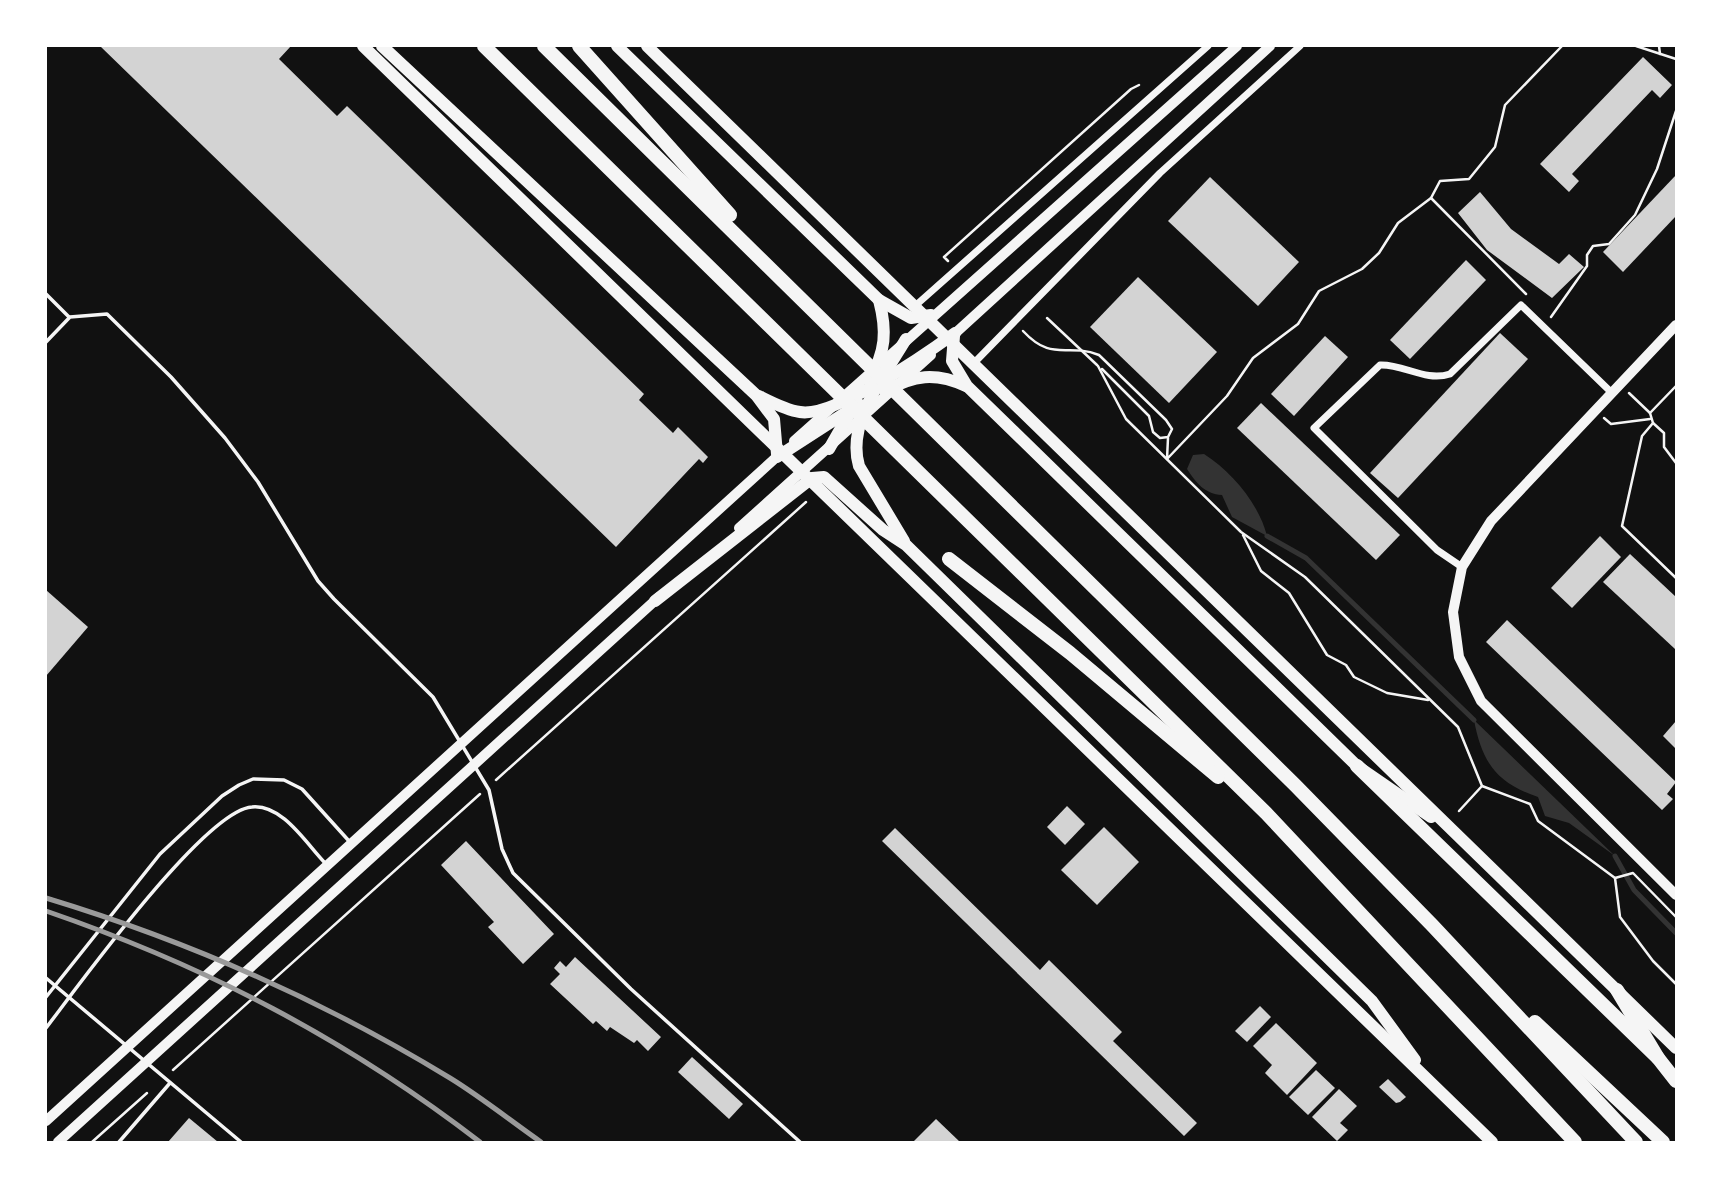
<svg xmlns="http://www.w3.org/2000/svg" width="1722" height="1188" font-family="Overpass,sans-serif">
	<style>
		.water { fill: #333 }
		.lines { fill: none; stroke-linecap: round; stroke-linejoin: round }
		.stream { stroke: #333; stroke-width: 5 }
		.building { fill: #d3d3d3 }
		.path { stroke: #f5f5f5; stroke-width: 2.5 }
		.service { stroke: #f5f5f5; stroke-width: 3.5 }
		.minor { stroke: #f5f5f5; stroke-width: 7 }
		.tertiary { stroke: #f5f5f5; stroke-width: 10 }
		.trunk { stroke: #f5f5f5; stroke-width: 12 }
		.motorway { stroke: #f5f5f5; stroke-width: 14 }
		.rail { stroke: #9a9a9a; stroke-width: 5 }
	</style>
	<rect width="100%" height="100%" fill="#111"/>
	<g class="water">
		<path d="M1204,454C1232,472 1259,504 1267,536L1232,517L1222,495C1205,494 1196,483 1187,469L1193,455Z"/>
		<path d="M1474,720L1615,856L1569,823L1545,816L1538,797C1496,783 1482,762 1474,720Z"/>
	</g>
	<g class="lines">
		<g class="stream">
			<path d="M1267,536L1306,558L1474,720"/>
			<path d="M1615,856L1634,890L1676,933"/>
		</g>
	</g>
	<g class="building">
		<path d="M100,46H291L279,59L337,116L347,106L644,394L639,400L673,433L678,427L708,457L703,463L699,459L616,547Z"/>
		<path d="M1643,57L1672,85L1660,98L1652,90L1572,174L1579,181L1569,192L1540,164Z"/>
		<path d="M1676,175V216L1623,272L1603,252Z"/>
		<path d="M1210,177L1299,262L1258,306L1168,221Z"/>
		<path d="M1480,192L1511,229L1559,264L1569,254L1584,267L1552,298L1487,250L1458,213Z"/>
		<path d="M1466,260L1486,280L1410,359L1390,340Z"/>
		<path d="M1138,277L1217,352L1169,403L1090,327Z"/>
		<path d="M1500,333L1528,359L1398,498L1370,473Z"/>
		<path d="M1325,336L1348,357L1294,416L1271,394Z"/>
		<path d="M1261,403L1400,535L1376,560L1237,428Z"/>
		<path d="M1600,536L1621,557L1572,608L1551,588Z"/>
		<path d="M1630,554L1676,597L1675,649L1603,582Z"/>
		<path d="M46,590L88,627L46,676Z"/>
		<path d="M1507,620L1676,782L1667,794L1673,799L1662,810L1486,642Z"/>
		<path d="M1676,721V749L1663,736Z"/>
		<path d="M1067,806L1085,824L1065,845L1047,827Z"/>
		<path d="M1104,827L1139,862L1097,905L1061,870Z"/>
		<path d="M895,828L1040,970L1049,960L1122,1032L1113,1041L1197,1123L1184,1136L882,841Z"/>
		<path d="M466,841L554,934L523,964L488,927L494,922L441,865Z"/>
		<path d="M575,957L661,1037L648,1051L637,1040L634,1043L610,1027L607,1031L596,1021L593,1024L550,984L560,974L554,968L560,961L566,967Z"/>
		<path d="M1260,1006L1271,1017L1247,1042L1235,1031Z"/>
		<path d="M1276,1023L1317,1063L1287,1095L1265,1073L1272,1065L1253,1046Z"/>
		<path d="M692,1057L743,1104L729,1119L678,1072Z"/>
		<path d="M1316,1070L1335,1088L1308,1115L1289,1097Z"/>
		<path d="M1388,1079L1406,1097L1400,1102L1396,1103L1379,1087Z"/>
		<path d="M1339,1089L1357,1106L1340,1123L1348,1130L1337,1141L1312,1117Z"/>
		<path d="M189,1118L218,1142H168Z"/>
		<path d="M936,1119L960,1142H913Z"/>
	</g>
	<g class="lines">
		<g class="path">
			<path d="M1636,46L1676,59"/>
			<path d="M1659,46L1660,54"/>
			<path d="M948,261L944,257L1131,89L1139,85"/>
			<path d="M1526,294L1431,198L1440,181L1469,179L1495,147L1505,105L1562,46"/>
			<path d="M1551,317L1587,266V255L1593,246L1609,244L1635,215L1657,169L1676,111"/>
			<path d="M1047,318L1097,365"/>
			<path d="M1023,331C1053,363 1066,342 1099,355L1166,420L1172,429L1168,437L1160,438L1153,432L1149,416L1102,369"/>
			<path d="M1098,366L1126,419L1241,532L1305,577L1458,727L1482,786L1530,804L1538,821L1615,878L1620,917L1653,961L1676,984"/>
			<path d="M1629,393L1650,413L1653,423L1642,436L1622,526L1676,578"/>
			<path d="M1650,413L1676,386"/>
			<path d="M1604,418L1611,424L1650,419"/>
			<path d="M1653,423L1664,433V447L1676,463"/>
			<path d="M1168,438L1167,459L1227,396L1253,358L1298,324L1319,291L1362,269L1379,253L1398,223L1431,198"/>
			<path d="M1243,535L1261,571L1289,593L1327,655L1346,665L1354,677L1387,693L1428,700"/>
			<path d="M496,780L806,502"/>
			<path d="M1459,811L1482,786"/>
			<path d="M1615,878L1633,873L1676,917"/>
			<path d="M173,1070L480,794"/>
			<path d="M92,1142L147,1093"/>
		</g>
		<g class="service">
			<path d="M46,294L69,317"/>
			<path d="M46,342L70,317L107,314L171,377L225,438L258,482L318,581L334,599L433,697L489,790L502,849L513,873L631,989L800,1142"/>
			<path d="M46,978L241,1142"/>
			<path d="M46,997L160,854L222,796L239,785L253,779L284,780L302,789L349,841"/>
			<path d="M46,1028C79,985 205,810 252,807C283,804 307,845 326,864"/>
			<path d="M119,1142L170,1083"/>
		</g>
		<g class="minor">
			<path d="M915,306L1208,46"/>
			<path d="M975,362L1160,173L1300,46"/>
			<path d="M1462,567L1437,550L1314,428L1380,365C1404,364 1425,382 1450,374L1521,305L1612,393"/>
		</g>
		<g class="tertiary">
			<path d="M1676,325L1491,521L1462,567L1453,612L1459,657L1481,701L1676,895"/>
			<path d="M950,338L1270,46"/>
			<path d="M794,441L1237,46"/>
			<path d="M739,528L931,355"/>
			<path d="M46,1121L781,453"/>
			<path d="M58,1142L659,597"/>
		</g>
		<g class="trunk">
			<path d="M363,46L1492,1142"/>
			<path d="M382,46L756,395L774,419L777,454"/>
			<path d="M617,46L879,300L911,318L931,315"/>
			<path d="M647,46L1676,1048"/>
			<path d="M954,336L952,361L967,386L1357,766L1431,817"/>
			<path d="M869,380C886,352 887,331 879,300"/>
			<path d="M885,391C914,375 935,372 966,386"/>
			<path d="M759,396C771,402 786,410 800,412C834,418 926,354 955,333"/>
			<path d="M829,449L853,407"/>
			<path d="M777,457L859,404"/>
			<path d="M904,541L859,466C846,422 885,375 906,339"/>
			<path d="M655,601L812,478L824,477L883,530L906,545L1372,1001L1415,1060"/>
		</g>
		<g class="motorway">
			<path d="M484,46L1266,813L1575,1142"/>
			<path d="M544,46L1295,785L1432,925L1636,1142"/>
			<path d="M579,46L730,215"/>
			<path d="M949,559L1070,653L1218,777"/>
			<path d="M1357,766L1658,1058"/>
			<path d="M1617,990L1658,1058L1676,1081"/>
			<path d="M1535,1022L1663,1142"/>
		</g>
		<g class="rail">
			<path d="M46,898C188,941 322,1000 450,1078C481,1097 511,1121 541,1142"/>
			<path d="M46,911C206,966 346,1039 480,1142"/>
		</g>
	</g>
	<rect width="1722" height="1188" fill="none" stroke="#ffffff" stroke-width="94"/>
</svg>
